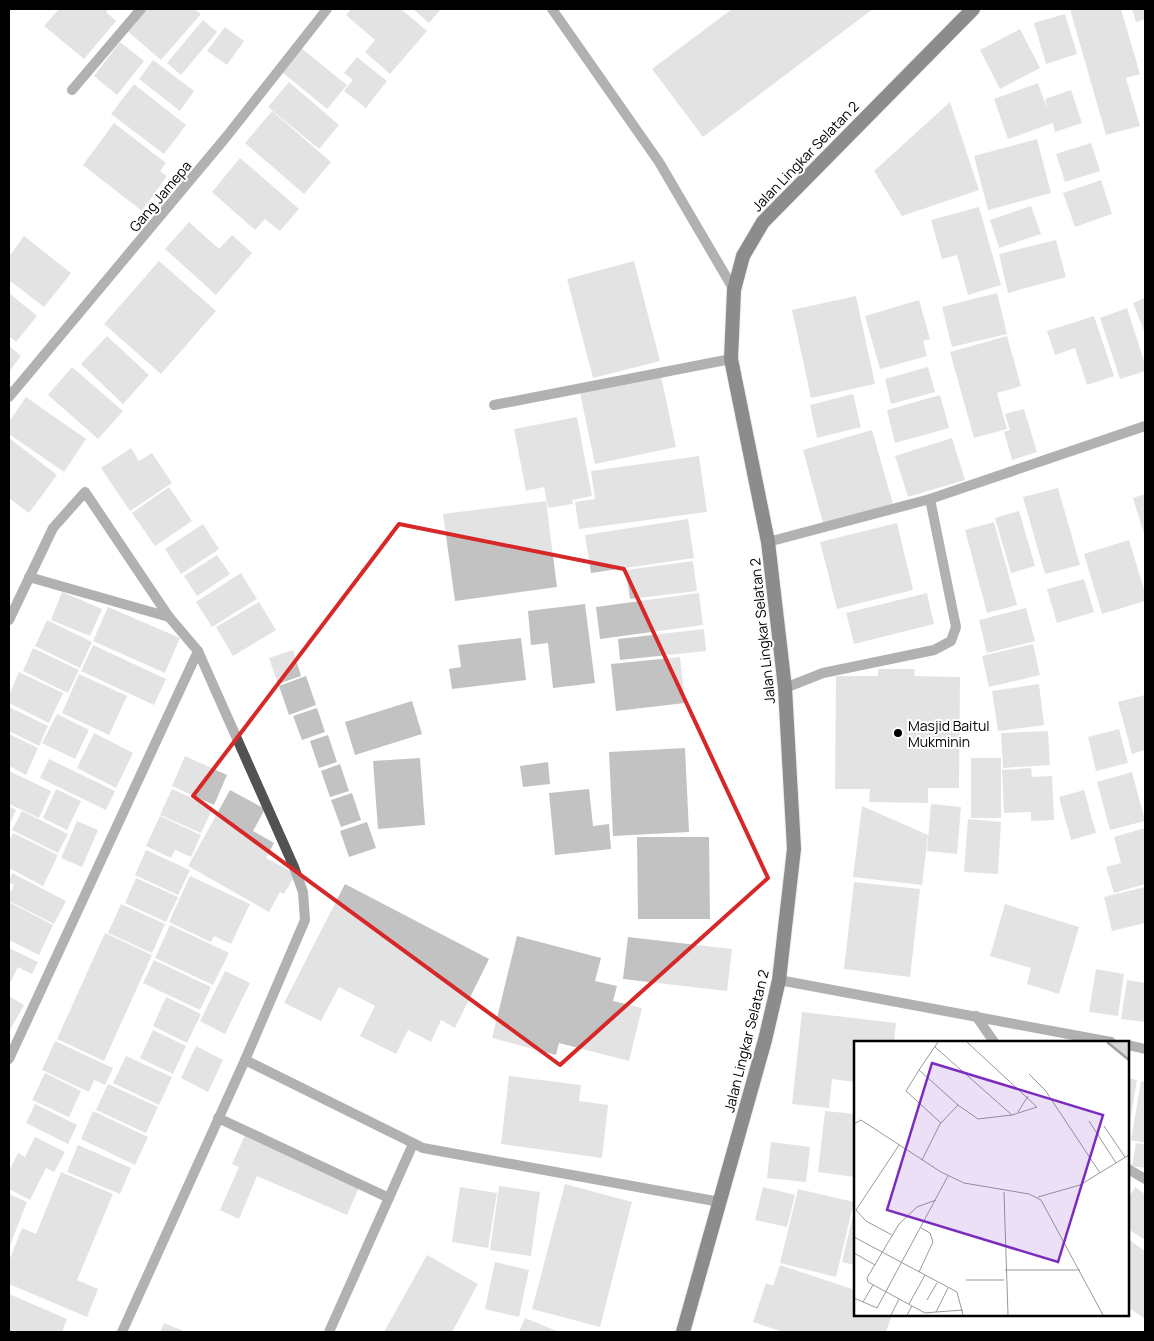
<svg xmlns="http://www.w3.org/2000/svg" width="1154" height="1341" font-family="Manrope,sans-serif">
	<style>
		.building { fill: #c2c2c2 }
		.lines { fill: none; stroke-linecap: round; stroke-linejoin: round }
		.trunk-casing { stroke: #dbdbdb; stroke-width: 16 }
		.service { stroke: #525252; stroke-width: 10 }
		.minor { stroke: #525252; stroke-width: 10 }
		.trunk { stroke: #000; stroke-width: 14 }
		.marked { fill: none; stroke: #d62828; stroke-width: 4; stroke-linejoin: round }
		.poi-dot { fill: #000; stroke: #fff; stroke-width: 2 }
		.labels { text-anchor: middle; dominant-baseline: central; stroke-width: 4; stroke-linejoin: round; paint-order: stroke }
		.street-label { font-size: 14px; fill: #000; stroke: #fff }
		.poi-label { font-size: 14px; fill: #000; stroke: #fff; text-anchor: start }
		.inset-river { fill: none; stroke: #a0a0a0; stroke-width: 2.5 }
		.inset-road { fill: none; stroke: #999; stroke-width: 1 }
		.view { fill: #7b2cbf; fill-opacity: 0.15; stroke: #7b2cbf; stroke-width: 2.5 }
		.inset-edge { fill: none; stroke: #000; stroke-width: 2.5 }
	</style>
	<rect width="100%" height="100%" fill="#fff"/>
	<g class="building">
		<path d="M59,9H109L106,12L116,21L84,59L44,26Z"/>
		<path d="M143,9H194L201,14L161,60L125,29Z"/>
		<path d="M351,9H401L427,31L390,74L365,52L375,40L346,15Z"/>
		<path d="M413,9H441L429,23Z"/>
		<path d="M732,9H873L703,137L652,69Z"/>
		<path d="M1070,9H1121L1140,74L1126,78L1140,126L1106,135Z"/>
		<path d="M1132,9H1145V19L1136,22Z"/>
		<path d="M1065,14L1077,54L1046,64L1034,23Z"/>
		<path d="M203,20L217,32L181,75L167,63Z"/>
		<path d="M225,27L244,41L227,65L207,51Z"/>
		<path d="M1020,29L1040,68L1000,89L980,50Z"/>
		<path d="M120,42L144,61L117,95L94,76Z"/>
		<path d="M301,48L347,85L327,109L282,72Z"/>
		<path d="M357,57L387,81L366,108L344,91L353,80L344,73Z"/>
		<path d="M153,60L194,91L180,111L139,79Z"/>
		<path d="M289,82L339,125L319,149L268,107Z"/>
		<path d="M1038,83L1047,109L1045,99L1071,90L1082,123L1055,132L1053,123L1008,139L994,99Z"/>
		<path d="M134,84L186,125L164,154L111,114Z"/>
		<path d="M950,102L979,190L902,216L874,171Z"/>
		<path d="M272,111L331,162L304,194L245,143Z"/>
		<path d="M114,123L166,163L160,171L167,176L142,211L83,165Z"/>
		<path d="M1037,139L1051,193L988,210L974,156Z"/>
		<path d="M1091,143L1100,171L1065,182L1056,154Z"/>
		<path d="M240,158L299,209L280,231L265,219L255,230L212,192Z"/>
		<path d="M1101,180L1112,214L1075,227L1063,193Z"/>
		<path d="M1031,206L1041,234L999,248L990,220Z"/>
		<path d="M979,207L1001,285L968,295L957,255L942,259L931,220Z"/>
		<path d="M189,222L219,249L232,235L252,253L216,295L165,249Z"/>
		<path d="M24,236L71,273L44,307L9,280V257Z"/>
		<path d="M1056,240L1066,277L1008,293L999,254Z"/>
		<path d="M159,261L216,311L161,374L104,324Z"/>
		<path d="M634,261L660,361L593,378L567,279Z"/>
		<path d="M9,293L37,316L16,342L9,336Z"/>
		<path d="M997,293L1007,334L952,347L942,307Z"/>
		<path d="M856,296L875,384L811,398L792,310Z"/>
		<path d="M1145,298V333L1133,303Z"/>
		<path d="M919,300L930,339L923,341L927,356L880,369L865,316Z"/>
		<path d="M1127,308L1145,364V371L1120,379L1100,318Z"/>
		<path d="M1094,316L1114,376L1087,385L1075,348L1055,355L1047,331Z"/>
		<path d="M107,336L149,375L123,404L81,364Z"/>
		<path d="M1007,336L1021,386L997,393L1007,429L974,438L950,352Z"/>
		<path d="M9,346L21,356L9,372Z"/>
		<path d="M72,367L123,411L98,439L48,395Z"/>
		<path d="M928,367L935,392L891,404L885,379Z"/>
		<path d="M661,376L676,447L595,464L580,393Z"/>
		<path d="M853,394L861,427L817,438L810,405Z"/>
		<path d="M940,395L949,428L895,443L887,410Z"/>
		<path d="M26,397L86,439L64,472L9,434V422Z"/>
		<path d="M1024,409L1037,452L1012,460L1004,432L1010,430L1005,414Z"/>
		<path d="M577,417L592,496L572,500L573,504L548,508L544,487L526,491L514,429Z"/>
		<path d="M872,430L893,504L823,523L803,450Z"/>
		<path d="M9,438L57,475L29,513L9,498Z"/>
		<path d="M952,438L965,480L908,497L895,456Z"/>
		<path d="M131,448L139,461L152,453L172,483L130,511L101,468Z"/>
		<path d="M699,456L707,512L579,529L575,502L595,499L591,471Z"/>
		<path d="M169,487L192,521L155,546L132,513Z"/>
		<path d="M1058,488L1080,565L1045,574L1023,497Z"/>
		<path d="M1145,494V537L1133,498Z"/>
		<path d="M546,501L557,587L455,601L443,514Z"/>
		<path d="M1019,511L1035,566L1011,573L995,518Z"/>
		<path d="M688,519L694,558L591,573L585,535Z"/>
		<path d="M994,522L1017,605L987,613L965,530Z"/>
		<path d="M897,523L913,590L837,609L820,542Z"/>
		<path d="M203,524L219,549L181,574L165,549Z"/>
		<path d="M1129,540L1145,593V601L1102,614L1084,554Z"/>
		<path d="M217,555L230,574L197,596L184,576Z"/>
		<path d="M693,561L697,591L630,599L626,570Z"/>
		<path d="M241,573L257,599L212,627L196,602Z"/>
		<path d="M1084,579L1094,612L1057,623L1047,589Z"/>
		<path d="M62,592L102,609L90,636L51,620Z"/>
		<path d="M699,593L703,625L600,639L596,607Z"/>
		<path d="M927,593L934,624L854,644L846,613Z"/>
		<path d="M259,602L276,630L233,656L216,627Z"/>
		<path d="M585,604L595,683L553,688L548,643L531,645L528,611Z"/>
		<path d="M108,607L180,638L165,673L93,641Z"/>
		<path d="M1026,608L1035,641L987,653L979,620Z"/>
		<path d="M47,620L92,642L80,668L35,646Z"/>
		<path d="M704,629L706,651L620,660L618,639Z"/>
		<path d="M521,638L526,680L452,689L449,669L461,667L458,645Z"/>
		<path d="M1033,644L1040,675L989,687L982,656Z"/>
		<path d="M93,645L166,679L154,705L81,671Z"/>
		<path d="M33,648L79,670L68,693L23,671Z"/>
		<path d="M293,650L301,676L278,684L269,658Z"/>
		<path d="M680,657L685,703L616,711L611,664Z"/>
		<path d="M878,669H915L914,676L960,677L959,788H928V803L869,802L870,789H835L836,676H878Z"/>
		<path d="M19,672L63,693L49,723L9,703V695Z"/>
		<path d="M79,674L127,696L109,735L62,713Z"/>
		<path d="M306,676L316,705L289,715L279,686Z"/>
		<path d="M1039,684L1044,725L998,731L992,691Z"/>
		<path d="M1145,695V750L1132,754L1118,702Z"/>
		<path d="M412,701L422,734L355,755L345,722Z"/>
		<path d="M9,707L48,726L39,746L9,731Z"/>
		<path d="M317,708L325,732L302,740L293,716Z"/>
		<path d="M57,714L89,730L75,759L42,743Z"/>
		<path d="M1119,729L1128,763L1096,771L1088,737Z"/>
		<path d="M1048,731L1050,765L1003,768L1001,733Z"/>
		<path d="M94,733L133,753L116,788L77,768Z"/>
		<path d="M9,734L38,748L26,775L9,766Z"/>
		<path d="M328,735L337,762L319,768L310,741Z"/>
		<path d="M685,748L689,832L613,836L609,752Z"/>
		<path d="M185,756L227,775L214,805L172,786Z"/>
		<path d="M420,758L425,825L378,829L373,761Z"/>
		<rect x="971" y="758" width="30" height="60"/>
		<path d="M49,759L115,791L106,810L40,778Z"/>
		<path d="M548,762L550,784L523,787L520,766Z"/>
		<path d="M340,764L349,791L330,797L321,771Z"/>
		<path d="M1031,768L1032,777L1052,776L1054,820L1031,821V812L1004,813L1002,770Z"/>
		<path d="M9,771L51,791L39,818L9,804Z"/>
		<path d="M1132,772L1145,821L1110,830L1097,782Z"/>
		<path d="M56,789L81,801L67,830L43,818Z"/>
		<path d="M172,789L213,808L201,833L160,815Z"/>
		<path d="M589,789L593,826L609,824L611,849L555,855L549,793Z"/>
		<path d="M230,790L265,809L253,831L274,843L266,858L296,874L284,894L280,892L269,912L188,866Z"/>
		<path d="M1084,790L1096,833L1071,840L1059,797Z"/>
		<path d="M352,793L361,820L341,827L331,800Z"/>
		<path d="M931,804L961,807L957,854L927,851Z"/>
		<path d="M9,806L16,810L9,826Z"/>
		<path d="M862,806L928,835L922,885L853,877Z"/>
		<path d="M22,811L68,834L58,853L12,830Z"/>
		<path d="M160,816L201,835L191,857L175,850L171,858L146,846Z"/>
		<path d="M968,819L1001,822L998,874L964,872Z"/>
		<path d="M77,821L98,830L82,867L61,858Z"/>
		<path d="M367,822L376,848L349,857L340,831Z"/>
		<path d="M1145,828V884L1114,893L1106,867L1121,863L1114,837Z"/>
		<path d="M13,833L58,855L43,886L9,868V841Z"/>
		<path d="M637,837H709L710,919H638Z"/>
		<path d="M146,850L190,870L178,895L135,875Z"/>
		<path d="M12,873L66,901L54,924L9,901V895L14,885L9,882Z"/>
		<path d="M190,876L250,904L231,944L214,936L211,942L169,922Z"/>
		<path d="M136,878L178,897L166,922L125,903Z"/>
		<path d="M854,882L920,889L910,977L844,969Z"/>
		<path d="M345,884L489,959L455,1028L441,1020L431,1042L408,1030L396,1054L360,1036L375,1006L339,987L321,1021L284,1003Z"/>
		<path d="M1145,887V923L1112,931L1104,897Z"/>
		<path d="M9,902L53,925L39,955L9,940Z"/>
		<path d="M121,904L165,924L152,953L108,933Z"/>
		<path d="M1005,904L1079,927L1059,994L1027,984L1031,968L990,956Z"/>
		<path d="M170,925L229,953L213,985L155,958Z"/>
		<path d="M105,933L152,955L104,1061L57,1039Z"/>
		<path d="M517,936L601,958L595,981L617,986L613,1001L642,1008L629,1061L559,1043L556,1055L492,1038Z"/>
		<path d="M628,937L732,949L727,991L623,979Z"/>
		<path d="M9,948L38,962L32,974L18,967L9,985Z"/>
		<path d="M154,960L211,987L200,1010L143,983Z"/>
		<path d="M1096,969L1124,974L1118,1016L1089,1012Z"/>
		<path d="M225,971L250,983L225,1034L200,1021Z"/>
		<path d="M1127,980L1145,983V1022L1121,1019Z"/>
		<path d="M9,996L24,1005L9,1032Z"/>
		<path d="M166,997L201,1014L187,1043L153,1026Z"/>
		<path d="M802,1012L896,1023L894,1042H855V1082L832,1079L829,1108L792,1104Z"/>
		<path d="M153,1030L186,1046L173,1074L140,1058Z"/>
		<path d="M55,1041L113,1068L105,1085L94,1080L89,1092L42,1070Z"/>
		<path d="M196,1046L223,1060L208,1092L181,1078Z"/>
		<path d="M126,1056L172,1077L159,1105L113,1083Z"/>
		<path d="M45,1073L81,1091L69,1117L32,1100Z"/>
		<path d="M509,1076L581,1085L579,1101L608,1105L602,1158L501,1144Z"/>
		<path d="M1128,1078L1137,1080L1129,1128H1128Z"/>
		<path d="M1141,1081L1145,1082V1143L1131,1140Z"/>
		<path d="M108,1084L158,1107L146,1133L96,1110Z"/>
		<path d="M35,1104L77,1125L68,1144L26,1123Z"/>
		<path d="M93,1111L148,1137L135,1165L81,1139Z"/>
		<path d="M825,1111L855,1114V1177L818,1172Z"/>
		<path d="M245,1135L360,1185L347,1215L257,1176L239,1219L220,1210L239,1167L232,1164Z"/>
		<path d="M35,1137L65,1152L54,1172L46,1168L30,1200L9,1189V1171L18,1153L25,1157Z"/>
		<path d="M771,1142L810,1147L806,1182L767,1178Z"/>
		<path d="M1136,1143L1145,1144V1168L1132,1166Z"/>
		<path d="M78,1145L131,1168L120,1194L67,1172Z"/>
		<path d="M61,1172L113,1194L77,1280L98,1289L87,1317L9,1284V1261L22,1228L36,1234Z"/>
		<path d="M565,1184L632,1202L600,1327L532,1309Z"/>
		<path d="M499,1186L540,1192L531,1256L490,1250Z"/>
		<path d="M460,1187L497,1193L488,1248L452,1242Z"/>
		<path d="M763,1187L795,1195L787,1227L755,1220Z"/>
		<path d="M1135,1187L1145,1194V1240L1128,1229V1199Z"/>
		<path d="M798,1189L854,1202L836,1277L780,1263Z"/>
		<path d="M9,1194L27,1202L9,1248Z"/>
		<path d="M853,1215L855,1216V1265L842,1262Z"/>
		<path d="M1128,1239L1145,1251V1319L1128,1307Z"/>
		<path d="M427,1255L478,1284L452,1332H384Z"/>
		<path d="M495,1262L529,1270L519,1317L485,1309Z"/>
		<path d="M780,1265L855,1290V1315H892L886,1332H783L753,1322L766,1283L773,1286Z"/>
		<path d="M9,1294L67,1319L62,1332H9Z"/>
		<path d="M525,1318L559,1332H519Z"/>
		<path d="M164,1323L186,1332H160Z"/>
	</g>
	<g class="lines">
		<g class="trunk-casing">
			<path id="trunk" d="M683,1332L765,1040L779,980L794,849L785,688L768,542L731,359L734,290L743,256L763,222L973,9"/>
		</g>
		<g class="service">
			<path d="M494,405L731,359"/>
			<path d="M785,688L823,673L934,650L951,641L956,627L930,499"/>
			<path d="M218,1118L389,1198"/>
		</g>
		<g class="minor">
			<path d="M552,9L659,162L734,290"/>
			<path d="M72,90L141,9"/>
			<path d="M9,397L227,136L327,9"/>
			<path d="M768,542L930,499L1145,426"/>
			<path d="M29,577L169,617"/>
			<path d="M9,620L53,528L85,492L169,617L198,651L294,867L303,892L305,920L245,1060L423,1148L720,1202"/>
			<path d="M779,980L1111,1042"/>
			<path d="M976,1016L994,1042"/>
			<path d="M1128,1045L1145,1049"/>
			<path d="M9,1059L198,651"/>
			<path d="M1128,1169L1145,1179"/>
			<path d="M122,1332L245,1060"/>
			<path d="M329,1332L413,1144"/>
		</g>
		<use href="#trunk" class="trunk"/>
	</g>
	<path d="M0 0H1154V1341H0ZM399,524L624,569L768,878L560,1065L193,796Z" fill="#fff" fill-opacity=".55" fill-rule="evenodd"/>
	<path class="marked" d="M399,524L624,569L768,878L560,1065L193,796Z"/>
	<circle class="poi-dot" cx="898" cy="733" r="5"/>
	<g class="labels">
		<g class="street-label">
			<text transform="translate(805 156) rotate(-46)">Jalan Lingkar Selatan 2</text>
			<text transform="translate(160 196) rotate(-50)">Gang Jamepa</text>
			<text transform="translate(762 631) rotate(-96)">Jalan Lingkar Selatan 2</text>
			<text transform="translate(746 1041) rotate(-76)">Jalan Lingkar Selatan 2</text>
		</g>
		<g class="poi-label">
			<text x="908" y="725">Masjid Baitul<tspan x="908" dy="16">Mukminin</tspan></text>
		</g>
	</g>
	<g transform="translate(854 1041)">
		<rect width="275" height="275" fill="#fff"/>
		<path d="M253,1H275V19L260,7Z" fill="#d9d9d9"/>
		<path class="inset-river" d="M253,1L275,19"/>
		<path class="inset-road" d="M84,1L65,29L104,64M81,6L158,74M65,29L52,50L87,82M175,33L191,49L246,132M164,71L174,55M235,80L262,122M0,83L7,79L87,131L110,142L175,153L187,159L249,274M250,85L271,116M68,119L86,83L104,64L124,78L158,74L183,66L113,1M150,151L154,274M184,156L226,144L275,114M38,194L12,180L2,169L45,104M0,196L103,251L109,274M0,212L21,224M0,226V257L23,267L94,135M151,229H226M65,231L79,201L76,192L67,187M112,239H150M73,259L83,242M9,261L19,244M55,263L71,234M58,265L14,241L13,237L45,183L63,166L82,159M82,271L109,269M37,274L45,258M53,274L58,265L71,272L82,271L94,247"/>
		<path class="view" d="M78,22L249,74L204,221L33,169Z"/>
		<rect width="275" height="275" class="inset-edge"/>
	</g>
	<rect width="1154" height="1341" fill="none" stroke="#000000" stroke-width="20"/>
</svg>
